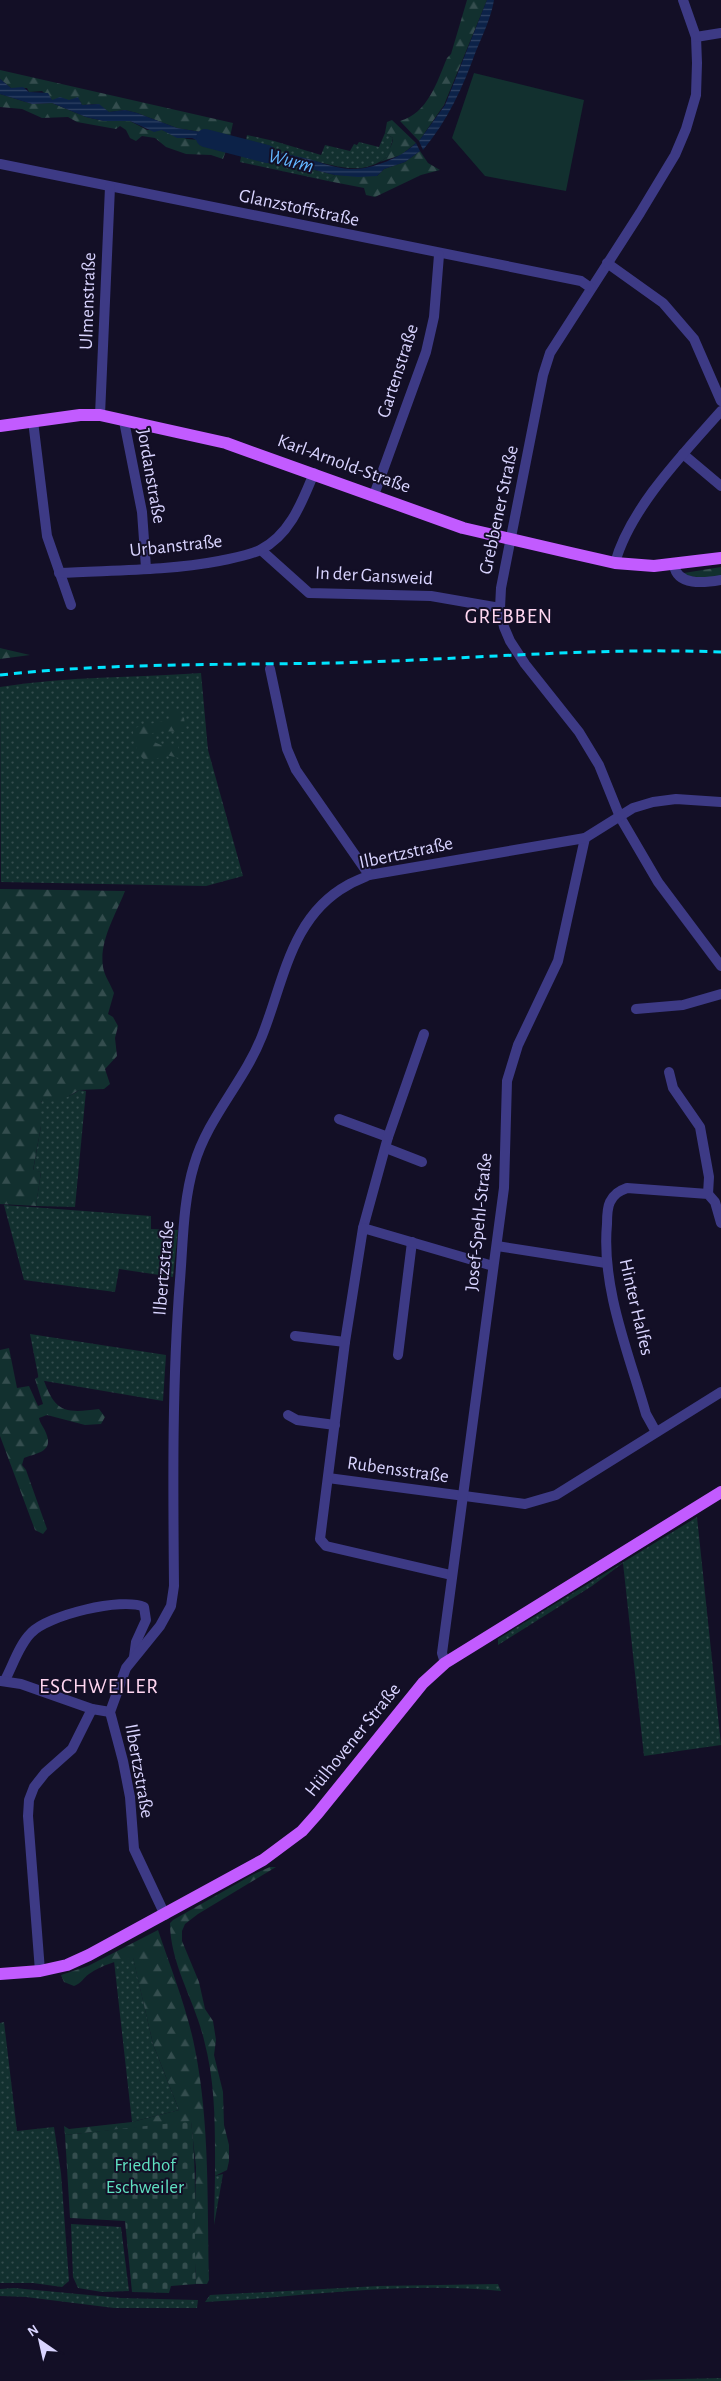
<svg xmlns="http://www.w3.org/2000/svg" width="721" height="2381" font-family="'Alegreya Sans',sans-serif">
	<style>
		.grass { fill: url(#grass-dots) }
		.forest { fill: url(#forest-firs) }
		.cemetery { fill: url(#cemetery-stones) }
		.park { fill: #12302f }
		.water { fill: url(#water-rules) }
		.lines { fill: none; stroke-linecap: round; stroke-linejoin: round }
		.river { stroke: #0c2248; stroke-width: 18 }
		.minor { stroke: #3d3a85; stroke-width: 10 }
		.major { stroke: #c25bff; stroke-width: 12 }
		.rail { stroke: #00e5ff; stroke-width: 3; stroke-dasharray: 8 6; stroke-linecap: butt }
		.labels { text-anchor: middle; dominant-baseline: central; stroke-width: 4; stroke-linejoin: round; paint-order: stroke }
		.street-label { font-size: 19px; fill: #d9d4ff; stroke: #130f26 }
		.park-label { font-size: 19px; fill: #5fe0c0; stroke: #130f26 }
		.water-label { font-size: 20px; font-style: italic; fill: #62b6ff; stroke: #130f26 }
		.quarter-label { font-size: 21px; letter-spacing: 1px; fill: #ffd6f0; stroke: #130f26 }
	</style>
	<defs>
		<pattern id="grass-dots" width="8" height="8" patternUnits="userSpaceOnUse" patternTransform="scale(1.25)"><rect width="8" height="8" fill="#12302f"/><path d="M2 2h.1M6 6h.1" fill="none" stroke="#344d4e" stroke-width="1.8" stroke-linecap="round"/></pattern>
		<pattern id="forest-firs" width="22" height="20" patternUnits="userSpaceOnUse" patternTransform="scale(1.25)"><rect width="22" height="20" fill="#12302f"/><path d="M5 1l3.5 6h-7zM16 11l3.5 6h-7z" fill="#344d4e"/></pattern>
		<pattern id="cemetery-stones" width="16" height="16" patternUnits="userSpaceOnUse" patternTransform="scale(1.25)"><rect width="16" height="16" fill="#12302f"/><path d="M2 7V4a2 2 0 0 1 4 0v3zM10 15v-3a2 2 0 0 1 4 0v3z" fill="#344d4e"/></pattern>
		<pattern id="water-rules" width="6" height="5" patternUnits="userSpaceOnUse" patternTransform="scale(1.25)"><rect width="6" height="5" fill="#0c2248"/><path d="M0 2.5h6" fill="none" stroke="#2f4163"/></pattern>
	</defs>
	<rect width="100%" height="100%" fill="#130f26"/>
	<g class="grass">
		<path d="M385,133L393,138L388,156C362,178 335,165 306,159C286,154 265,149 245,144L247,135L274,141L321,155L325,145L350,151L354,144L357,145L359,142L379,147Z"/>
		<path d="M242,152L335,175L328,181L240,162Z"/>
		<path d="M201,673L208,750L243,876L206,886L1,882L0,687C67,676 134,678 201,673Z"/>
		<path d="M79,1090L86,1091L75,1207L36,1206L41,1172L33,1171L41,1126V1103L43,1097C56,1101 69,1098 79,1090Z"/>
		<path d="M4,1205L151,1216V1229L178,1230L173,1277L119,1269L115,1292L24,1280Z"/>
		<path d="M30,1334L166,1355L163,1401L39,1380Z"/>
		<path d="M697,1517L721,1745L644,1756L623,1563L592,1586L498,1645V1639Z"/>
		<path d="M133,1957L153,2044L179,2110L132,2122L114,1961Z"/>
		<path d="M4,2022L17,2131L54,2127L61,2173L69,2281L62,2287L33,2283H0V2023Z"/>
		<path d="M223,2174L214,2225L215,2176Z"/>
		<path d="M71,2224L121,2227L129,2291L102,2292L78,2288L73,2277Z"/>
		<path d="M498,2284L501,2291C403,2281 304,2297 205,2302L210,2295L379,2286Z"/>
		<path d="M14,2288L121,2298L198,2300L197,2308H114L26,2297L0,2296V2289Z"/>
		<path d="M721,2378V2381H602Z"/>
	</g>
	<g class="forest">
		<path d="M467,0H487L444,105L419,141L400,121C428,113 437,82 447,58L451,54Z"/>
		<path d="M0,70L233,123L230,137L177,128L137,113L125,110L109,112L96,104L82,105L80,101L52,100L42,91L29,92L27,88H11L0,79Z"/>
		<path d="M0,94L32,104L52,103L86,117L104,121H130L147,130H162L187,139L199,140L207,146L214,148L222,145L227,148L223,159L211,155L186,154L166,147L155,138L142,136L136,141L130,138L126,130L120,126L116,129L77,122L68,117L42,118L22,109L0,107Z"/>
		<path d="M392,120L416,143L401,155L380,162L388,156C388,149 393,145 393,138L385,133L387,122Z"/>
		<path d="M420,151L428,163L440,170L421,175L375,197L366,195L364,188L328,181L335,175L377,176L384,169L405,162Z"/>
		<path d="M721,567V576L712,578L684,576V573Z"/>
		<path d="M0,648L4,649L30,655L0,659Z"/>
		<path d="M175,710L184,718L186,732L158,731L151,734L154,742L161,745L178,744L179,758L166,755L148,762C137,757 133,740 133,729C145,723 157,724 169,719L171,711Z"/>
		<path d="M0,889L125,891C116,914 99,941 103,967C104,975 111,985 114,993L108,1014L113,1017L118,1026L115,1038L117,1056L105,1069L110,1084L104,1089L79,1090L64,1099L53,1100L43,1098L41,1103V1126L33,1170L41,1172L36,1206L0,1204Z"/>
		<path d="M9,1348L17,1388L29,1386L38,1406L43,1404L35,1379L42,1375C54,1411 62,1414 99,1409L105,1417L101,1424L85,1425L47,1415L39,1418C40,1424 44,1427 46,1433C54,1452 37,1453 24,1458L22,1465L26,1470L47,1529L43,1534L35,1530L0,1436V1350Z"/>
		<path d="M270,1867H276L198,1914L185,1924L182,1931V1941L199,1982L205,2009L213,2021L216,2040L214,2055L223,2092L224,2125L229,2145V2161L227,2170L215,2176C215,2129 216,2085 204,2040C195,2001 170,1964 170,1923L173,1920L252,1875Z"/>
		<path d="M158,1930C171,1969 187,2008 195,2049C210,2125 207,2203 209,2280L207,2284H196L194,2242L196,2167L191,2122L65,2135L64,2126L69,2129L132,2122L179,2110L153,2044L133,1958C118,1960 102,1965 89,1974C83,1978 82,1983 74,1986L64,1982L61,1975L88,1966Z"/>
	</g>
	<path class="cemetery" d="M191,2121C198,2176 193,2230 196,2284L171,2286L169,2293L132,2292L125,2221L70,2218L65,2135Z"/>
	<path class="park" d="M474,73L584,100L566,191L485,176L452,138Z"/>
	<g class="water">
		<path d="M487,0H494C491,18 483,34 476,51C463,87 448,120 423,150L419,141L445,105Z"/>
		<path d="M0,79L11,88L23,87L29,92L48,93L52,100L60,97L69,100L78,97L82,105L99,104L109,112L125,110L137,113L177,128L230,137L227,148L222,145L214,148L192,138H177L162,130L154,132L130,121H104L86,117L52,103L32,104L0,94Z"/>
		<path d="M416,143L420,151L405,162L384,169L377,176L358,177L335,175L242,152L245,144C266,150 288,154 309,159C322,163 335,168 350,169C371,170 401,158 416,143Z"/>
	</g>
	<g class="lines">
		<path class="river" d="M205,138L267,154"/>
		<g class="minor">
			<path d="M683,0L696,37L697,63L696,95L686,129L675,155L640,213L550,353L543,375L501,588L500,608L504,627L510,641L525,664L579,732L599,765L620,817L658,882L721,966"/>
			<path d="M696,37L721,33"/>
			<path d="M0,164L581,281L591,288"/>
			<path d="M607,263L663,303L694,339L721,401"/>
			<path d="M100,415L110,187"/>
			<path d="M33,421L47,536L71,605"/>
			<path d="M124,421L142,512L146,568"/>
			<path d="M683,454L721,486"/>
			<path d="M374,495L426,352L434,317L439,255"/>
			<path d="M261,550L309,593L431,596L500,608"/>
			<path d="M615,563C630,508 684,453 721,411"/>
			<path d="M674,565C677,586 704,583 721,580"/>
			<path d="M59,573C112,570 167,571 219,561C233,558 248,556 260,550C290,535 302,502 314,473"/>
			<path d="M270,669L287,749L296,770L369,875"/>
			<path d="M636,1009L683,1005L721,994"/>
			<path d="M669,1072L673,1088L700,1127L709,1177L708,1194"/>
			<path d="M339,1119L388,1137"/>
			<path d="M386,1148L422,1162"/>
			<path d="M363,1228L388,1137L424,1034"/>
			<path d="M497,1246L606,1263"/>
			<path d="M295,1336L345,1342"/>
			<path d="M398,1355L412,1242"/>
			<path d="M288,1415L297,1420L335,1425"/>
			<path d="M656,1432L646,1414C629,1354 601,1287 607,1224C607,1217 607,1208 610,1202C614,1194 619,1191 627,1188L708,1194L715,1202L721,1223"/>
			<path d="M328,1478L525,1504L556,1495L721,1392"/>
			<path d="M451,1575L326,1546L320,1539L345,1342L363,1228L493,1266"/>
			<path d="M445,1663L442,1653L504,1188L507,1081L518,1045L558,961L585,838"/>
			<path d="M5,1680C13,1665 19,1645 31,1633C48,1615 122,1597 144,1607L146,1620L136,1642L134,1657"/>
			<path d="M1,1681L21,1684L92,1709L110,1712"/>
			<path d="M165,1915L134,1849L130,1797L123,1761L110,1712L126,1668L160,1626L171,1606L174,1586C173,1484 172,1382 180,1280C183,1243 183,1201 194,1165C208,1117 244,1082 262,1036C284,981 291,916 348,885C354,881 362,879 369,875L585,838L633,808L653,802L676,799L721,802"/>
			<path d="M40,1971L28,1816L29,1800L34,1787L45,1773L72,1749L92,1709"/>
		</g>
		<g class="major">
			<path d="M0,426L80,415H100L226,443L463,528L571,553L615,563L654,566L721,558"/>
			<path d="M0,1974L40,1971L67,1965L89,1955L263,1860L302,1831L318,1813L423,1683L445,1663L721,1492"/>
		</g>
		<path class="rail" d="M0,675C110,663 221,665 332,663C462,660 591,647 721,652"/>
	</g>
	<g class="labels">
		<g class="street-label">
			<text transform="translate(299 208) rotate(12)">Glanzstoffstraße</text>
			<text transform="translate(88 301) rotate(-88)">Ulmenstraße</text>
			<text transform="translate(398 371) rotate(-72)">Gartenstraße</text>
			<text transform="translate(344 464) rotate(20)">Karl-Arnold-Straße</text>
			<text transform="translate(151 476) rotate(80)">Jordanstraße</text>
			<text transform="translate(499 510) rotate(-78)">Grebbener Straße</text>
			<text transform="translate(176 546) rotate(-6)">Urbanstraße</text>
			<text transform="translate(374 576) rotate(3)">In der Gansweid</text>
			<text transform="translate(406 853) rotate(-12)">Ilbertzstraße</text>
			<text transform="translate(479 1222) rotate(-84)">Josef-Spehl-Straße</text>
			<text transform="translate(164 1268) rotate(-85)">Ilbertzstraße</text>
			<text transform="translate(636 1307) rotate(77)">Hinter Halfes</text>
			<text transform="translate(398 1470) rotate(8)">Rubensstraße</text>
			<text transform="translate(353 1740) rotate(-51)">Hülhovener Straße</text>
			<text transform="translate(139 1771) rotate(80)">Ilbertzstraße</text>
		</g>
		<g class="park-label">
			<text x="145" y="2165">Friedhof<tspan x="145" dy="22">Eschweiler</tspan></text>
		</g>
		<g class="water-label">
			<text transform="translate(291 161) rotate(14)">Wurm</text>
		</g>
		<g class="quarter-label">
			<text x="509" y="616">GREBBEN</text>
			<text x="99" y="1686">ESCHWEILER</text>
		</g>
	</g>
	<g transform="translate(40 2341) rotate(326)" stroke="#130f26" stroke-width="4" paint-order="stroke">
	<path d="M0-4L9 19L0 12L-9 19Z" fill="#d9d4ff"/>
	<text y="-8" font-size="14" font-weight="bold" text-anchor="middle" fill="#d9d4ff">N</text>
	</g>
</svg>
